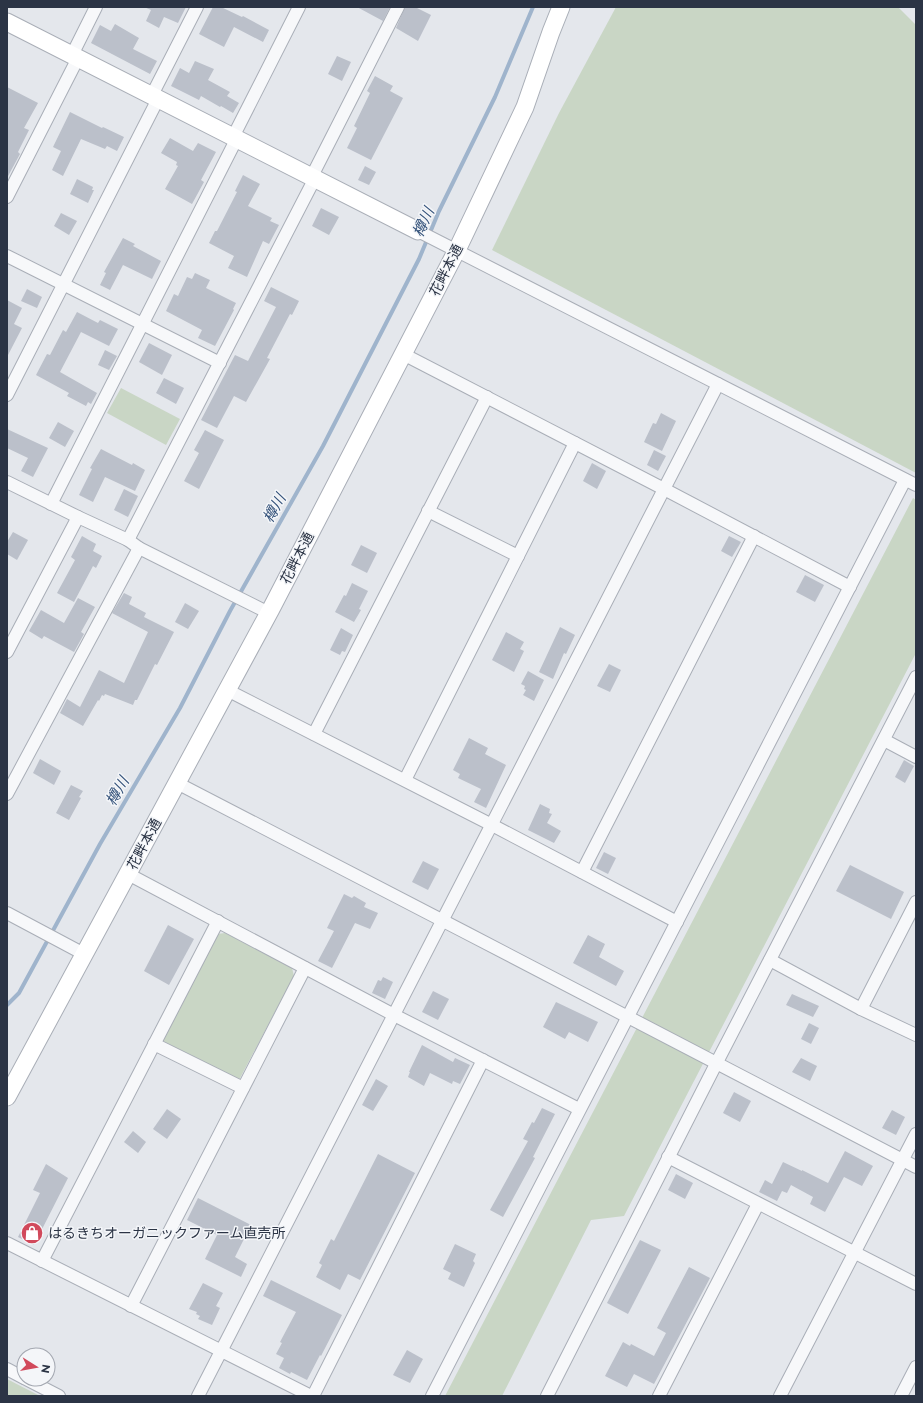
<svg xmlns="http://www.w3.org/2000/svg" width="923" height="1403" font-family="Montserrat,'Noto Sans JP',sans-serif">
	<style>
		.green { fill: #c9d6c5 }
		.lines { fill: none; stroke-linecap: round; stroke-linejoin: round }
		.stream { stroke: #9fb4cc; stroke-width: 4 }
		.building { fill: #bbc0ca }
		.street-casing { stroke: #a9aeb7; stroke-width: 14 }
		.secondary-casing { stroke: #a9aeb7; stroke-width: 19 }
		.street { stroke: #f7f8fa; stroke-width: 12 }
		.secondary { stroke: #fff; stroke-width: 17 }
		.labels { text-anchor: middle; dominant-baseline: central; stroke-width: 3; stroke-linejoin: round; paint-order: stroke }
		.street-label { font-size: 14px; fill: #2b3445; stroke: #f4f6f9 }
		.poi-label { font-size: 14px; fill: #2b3445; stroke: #f4f6f9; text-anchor: start }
		.water-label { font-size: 15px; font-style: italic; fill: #34527a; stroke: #f4f6f9 }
	</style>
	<rect width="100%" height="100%" fill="#e4e7ec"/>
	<g class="green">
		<path d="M616,7H898L916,25V473L492,250L559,113Z"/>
		<path d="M121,388L180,419L166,445L107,413Z"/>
		<path d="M913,498L916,500V653L624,1216L591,1220L502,1396H445Z"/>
		<path d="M225,933L292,968L294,976L239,1080L165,1044L163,1038L217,934Z"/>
		<path d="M7,1379L40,1396H7Z"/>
	</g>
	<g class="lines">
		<path class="stream" d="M7,1005L19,993L100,844L180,708L230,611L323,446L419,259L439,211L495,97L533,7"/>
	</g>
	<g class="building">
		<path d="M144,7H186L178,23L164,17L159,28L146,21L151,10Z"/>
		<path d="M213,7H221L242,17L243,16L269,30L263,42L234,27L224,47L199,34Z"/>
		<path d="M357,7H390L383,21Z"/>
		<path d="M405,7H415L431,15L418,41L396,28Z"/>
		<path d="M115,24L139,38L133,49L157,61L150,74L91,43L100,25L111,31Z"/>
		<path d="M337,56L351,62L342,81L328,74Z"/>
		<path d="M195,61L214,69L208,80L230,92L227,96L239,103L233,113L221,106L220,107L201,96L199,100L171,86L180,68L189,73Z"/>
		<path d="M375,76L393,86L390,91L403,98L371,160L347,148L357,128L354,126L370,93L367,91Z"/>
		<path d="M7,87L38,103L24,128L29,130L18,152L20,154L7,178Z"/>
		<path d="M70,112L102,128L103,127L124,137L117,151L107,146L105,149L81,139L63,176L52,170L61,151L53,147Z"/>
		<path d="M170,138L193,151L198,143L216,152L201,180L204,182L192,204L165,189L178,166L176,165L177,162L161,153Z"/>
		<path d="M365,166L376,172L369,185L358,180Z"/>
		<path d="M243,175L260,184L248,206L272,218L270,221L279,225L269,244L263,241L247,277L228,268L234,256L209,243L215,231H217L237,192L235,191Z"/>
		<path d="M77,179L93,187L92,190H94L88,203L70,194Z"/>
		<path d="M321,208L339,217L329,235L312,226Z"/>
		<path d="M61,213L77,221L69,235L54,226Z"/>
		<path d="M123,238L135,244L133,246L161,261L152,279L123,265L110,290L100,285L106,273L104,272Z"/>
		<path d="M195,273L210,280L206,288L236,303L233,309L234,310L215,346L198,338L202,330L166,311L174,294L178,296L187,277L192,279Z"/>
		<path d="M271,287L299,301L292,315L290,314L267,358L270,359L246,402L234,396L217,428L201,420L235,355L248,361L276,307L264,301Z"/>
		<path d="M27,289L42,297L37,308L21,301Z"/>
		<path d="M7,300L22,308L14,324L22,328L7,357Z"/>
		<path d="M77,312L98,323L100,320L118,329L109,346L81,332L60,372L97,393L91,404L88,402L86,406L67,396L69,393L36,375L47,354L50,355L63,330L66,332Z"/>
		<path d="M149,343L172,355L162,375L139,362Z"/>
		<path d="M105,350L117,356L109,370L98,365Z"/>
		<path d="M164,378L184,388L176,404L156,393Z"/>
		<path d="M661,413L676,421L662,451L644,442L653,423L656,424Z"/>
		<path d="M58,422L74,431L65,447L49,438Z"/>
		<path d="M7,429L48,448L33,477L21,471L28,458L7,448Z"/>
		<path d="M205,430L224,440L199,489L184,481L199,453L194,450Z"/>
		<path d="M101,449L132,465L133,463L145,470L135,491L105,477L93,502L79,495L92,469L90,468Z"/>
		<path d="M654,450L666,456L658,471L647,465Z"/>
		<path d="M592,463L606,471L597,489L583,481Z"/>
		<path d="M124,489L138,496L128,517L114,510Z"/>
		<path d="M13,532L28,540L17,560L7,554V542Z"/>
		<path d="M82,536L96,544L93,551L102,556L96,568L93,566L74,602L57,593L75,560L71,557Z"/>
		<path d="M729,536L741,542L732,557L721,551Z"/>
		<path d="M361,545L377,553L367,573L351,565Z"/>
		<path d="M805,575L824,585L815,602L796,592Z"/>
		<path d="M352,583L368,591L359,609L361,610L354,622L335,612L344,595L346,596Z"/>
		<path d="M124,593L132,597L129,604L146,613L144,617L174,632L157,665L155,664L137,700H135L133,705L105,694L104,696L102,695L99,701L98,700L83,726L60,713L67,699L80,707L99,670L124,683L148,632L112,613Z"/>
		<path d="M78,598L95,607L81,632L84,634L74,652L44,636L42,639L29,631L41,610L64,623Z"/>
		<path d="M185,603L199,611L188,629L175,622Z"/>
		<path d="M560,627L575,635L566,654L564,653L553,679L539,672Z"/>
		<path d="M341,628L353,635L345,652L342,651L340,655L330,650Z"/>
		<path d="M506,632L524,642L520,649L524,651L514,672L492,660Z"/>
		<path d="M609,664L621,670L610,692L597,686Z"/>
		<path d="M528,671L544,680L534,701L523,695L526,690L524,689L525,686L521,684Z"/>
		<path d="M469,738L488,748L485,754L506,765L486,808L474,802L481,789L458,778L460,774L453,770Z"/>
		<path d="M40,759L61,771L54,785L33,773Z"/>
		<path d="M904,760L914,766L905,783L895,777Z"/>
		<path d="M71,785L83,791L79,797L81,798L69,820L56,813Z"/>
		<path d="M540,804L550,809L549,813L552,814L547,823L561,831L554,843L528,830Z"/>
		<path d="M604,852L616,858L608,874L596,868Z"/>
		<path d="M423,861L439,869L428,890L412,882Z"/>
		<path d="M850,865L904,892L891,919L836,891Z"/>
		<path d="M344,894L352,898L354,896L366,903L364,907L378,913L370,929L355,923L332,968L318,961L334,931L327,928Z"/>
		<path d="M168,925L194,939L169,985L144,971Z"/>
		<path d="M588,935L605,944L599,957L624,971L616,986L573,963Z"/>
		<path d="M383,977L393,982L385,999L372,993L378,980L381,981Z"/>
		<path d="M433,991L449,999L438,1020L422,1012Z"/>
		<path d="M792,994L819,1006L813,1017L786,1005Z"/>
		<path d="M556,1002L598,1022L588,1042L569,1032L565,1039L543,1027Z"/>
		<path d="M809,1023L819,1028L811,1044L801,1039Z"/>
		<path d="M422,1045L453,1062L455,1058L470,1065L460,1084L453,1081L452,1084L430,1073L424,1086L408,1077L410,1072H409Z"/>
		<path d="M801,1058L817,1066L810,1081L792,1072Z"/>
		<path d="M376,1079L388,1086L373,1111L362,1105Z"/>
		<path d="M734,1092L751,1101L740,1122L723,1113Z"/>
		<path d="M542,1108L555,1114L533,1157L535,1158L503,1217L490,1210L528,1141L523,1139L532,1122L534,1123Z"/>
		<path d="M167,1109L181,1119L167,1139L153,1129Z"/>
		<path d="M892,1110L905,1117L896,1135L882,1128Z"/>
		<path d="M133,1131L146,1142L138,1153L124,1142Z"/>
		<path d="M845,1151L873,1166L862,1186L844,1177L825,1212L810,1204L813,1197L791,1185L787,1193L782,1191L777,1201L759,1192L765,1180L772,1184L783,1162L802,1171V1170L828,1183Z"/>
		<path d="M378,1154L415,1173L360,1280L348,1274L340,1290L316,1277L322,1265L319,1263L331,1239L334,1241Z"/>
		<path d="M46,1164L68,1178L34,1245L18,1237L40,1193L33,1190Z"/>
		<path d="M676,1174L693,1183L685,1199L668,1190Z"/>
		<path d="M198,1198L251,1225L235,1257L247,1264L241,1277L205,1259L217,1235L187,1220Z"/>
		<path d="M640,1240L661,1250L628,1314L607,1303Z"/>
		<path d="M455,1244L476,1254L473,1261L475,1263L464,1287L448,1279L451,1273L443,1269Z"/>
		<path d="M689,1267L710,1278L654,1384L634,1374L627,1387L605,1376L623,1342L630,1346L631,1344L654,1356L666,1333L657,1328Z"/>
		<path d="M271,1280L342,1315L321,1356L320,1355L307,1380L291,1372L290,1374L279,1368L284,1358L276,1354L282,1343L280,1342L296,1312L263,1296Z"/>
		<path d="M203,1283L223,1293L216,1306L220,1308L212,1325L198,1319L200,1316L196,1314L197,1312L189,1309Z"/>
		<path d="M407,1350L423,1359L410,1383L393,1375Z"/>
	</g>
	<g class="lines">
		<g class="street-casing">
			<g id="street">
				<path d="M72,55L96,7"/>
				<path d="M152,95L197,7"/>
				<path d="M233,137L299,7"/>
				<path d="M312,176L398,7"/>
				<path d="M7,197L78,58"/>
				<path d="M418,231L916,485"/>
				<path d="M7,256L220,363"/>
				<path d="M403,354L664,489L850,587"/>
				<path d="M7,395L158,99"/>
				<path d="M7,482L78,517L128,540L139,548L269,613"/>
				<path d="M51,504L237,138"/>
				<path d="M428,511L518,556"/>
				<path d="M128,540L315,178"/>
				<path d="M7,652L78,517"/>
				<path d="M227,690L492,825L677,922"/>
				<path d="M314,734L487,397"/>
				<path d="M884,740L916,757"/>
				<path d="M405,780L575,443"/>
				<path d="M177,783C424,910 669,1039 916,1167"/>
				<path d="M7,794L139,548"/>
				<path d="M582,872L754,536"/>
				<path d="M128,874L394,1015L579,1109"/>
				<path d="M7,913L84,954"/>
				<path d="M770,960L861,1009L916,1035"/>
				<path d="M861,1009L916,902"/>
				<path d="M154,1044L243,1088"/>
				<path d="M668,1157L916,1284"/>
				<path d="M7,1243L311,1396"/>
				<path d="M42,1261L218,921"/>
				<path d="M131,1306L305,968"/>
				<path d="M7,1369L24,1378"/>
				<path d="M26,1379L59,1396"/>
				<path d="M198,1396L718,384"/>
				<path d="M313,1396L483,1060"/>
				<path d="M432,1396L905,480"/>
				<path d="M547,1396L716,1064L916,677"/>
				<path d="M659,1396L758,1204"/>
				<path d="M780,1396L916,1134"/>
				<path d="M901,1396L916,1367"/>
			</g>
		</g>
		<g class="secondary-casing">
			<g id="secondary">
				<path d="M7,22L418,231"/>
				<path d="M7,1097L271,609L457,250L525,107L551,32L561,7"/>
			</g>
		</g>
		<use href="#street" class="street"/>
		<use href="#secondary" class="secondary"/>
	</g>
	<defs>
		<g id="shop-disc" transform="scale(1.15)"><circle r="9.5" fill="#d1495b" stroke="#f4f6f9"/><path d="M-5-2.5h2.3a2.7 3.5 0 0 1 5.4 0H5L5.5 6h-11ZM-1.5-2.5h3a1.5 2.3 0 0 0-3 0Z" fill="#fff"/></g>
	</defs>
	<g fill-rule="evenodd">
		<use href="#shop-disc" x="32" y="1233"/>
	</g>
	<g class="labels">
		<g class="street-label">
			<text transform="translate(446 270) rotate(-63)">花畔本通</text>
			<text transform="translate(297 558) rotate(-63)">花畔本通</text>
			<text transform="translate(144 844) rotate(-62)">花畔本通</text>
		</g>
		<g class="poi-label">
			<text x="48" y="1233">はるきちオーガニックファーム直売所</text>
		</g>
		<g class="water-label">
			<text transform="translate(423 222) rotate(-65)">樽川</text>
			<text transform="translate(274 508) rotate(-61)">樽川</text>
			<text transform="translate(117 791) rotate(-60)">樽川</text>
		</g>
	</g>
	<rect width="923" height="1403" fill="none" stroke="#2b3445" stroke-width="16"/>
	<g transform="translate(36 1367) rotate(101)"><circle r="19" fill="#f4f6f9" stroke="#a4a8b1"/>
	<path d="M0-3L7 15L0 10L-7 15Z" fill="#d1495b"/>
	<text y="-6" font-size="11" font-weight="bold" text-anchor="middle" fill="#2b3445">N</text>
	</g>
</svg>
